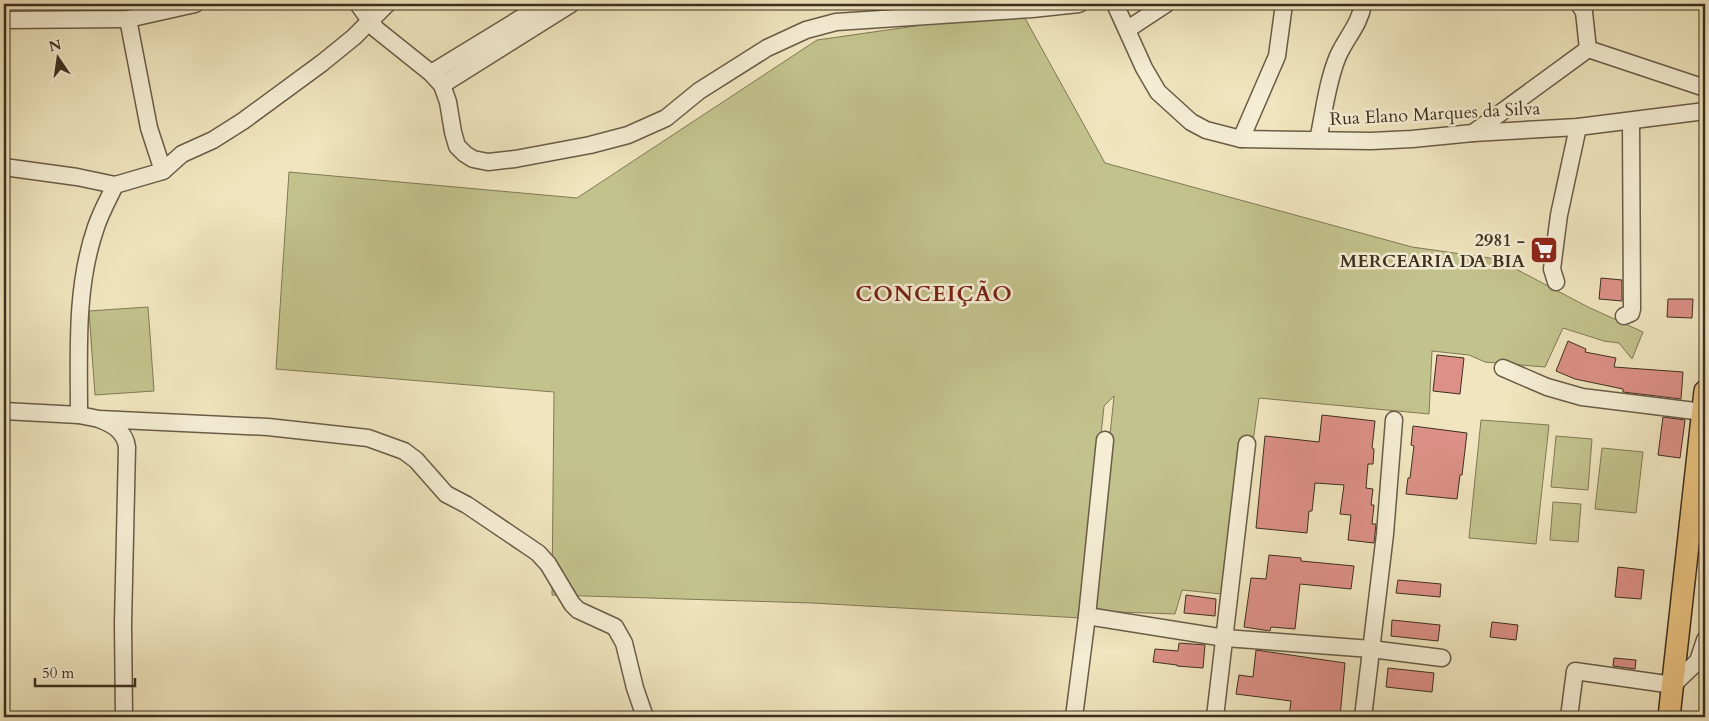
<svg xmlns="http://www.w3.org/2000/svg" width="1709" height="721" font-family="Cardo,serif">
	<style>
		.green { fill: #c2c28c; stroke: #807856 }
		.building { fill: #dc9087; stroke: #3d2f1f }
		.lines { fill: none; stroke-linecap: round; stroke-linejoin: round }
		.minor-casing { stroke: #6a5c47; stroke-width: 19 }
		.major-casing { stroke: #3d2f1f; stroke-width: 24 }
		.minor { stroke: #f5eed5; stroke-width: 16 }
		.major { stroke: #e8c27f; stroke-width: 21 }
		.labels { text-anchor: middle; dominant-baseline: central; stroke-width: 5; stroke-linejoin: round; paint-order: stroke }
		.street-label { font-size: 18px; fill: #3d2f1f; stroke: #f5eed5 }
		.poi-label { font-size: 18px; font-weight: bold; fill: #3d2f1f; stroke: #f5eed5; text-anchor: end }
		.district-label { font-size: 22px; font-weight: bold; letter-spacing: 1px; fill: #7a1f14; stroke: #f5eed5 }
	</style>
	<rect width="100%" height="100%" fill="#f0e5be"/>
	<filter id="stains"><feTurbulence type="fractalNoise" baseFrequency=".004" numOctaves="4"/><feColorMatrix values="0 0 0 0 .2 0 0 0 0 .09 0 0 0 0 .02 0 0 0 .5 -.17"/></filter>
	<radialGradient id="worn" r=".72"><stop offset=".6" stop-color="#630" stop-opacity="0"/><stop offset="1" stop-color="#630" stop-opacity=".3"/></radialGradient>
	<g class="green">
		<path d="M1021,11L1105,163L1412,247L1497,259L1588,307L1643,332L1632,359L1619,343L1604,341L1563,328L1545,367L1485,362L1469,355L1432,351L1429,414L1259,398L1232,595L1182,590L1175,614L1092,611L1114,396L1104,406L1082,618L812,603L552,595L554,392L276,369L289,172L577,198L817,40Z"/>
		<path d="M148,307L154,391L95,395L89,311Z"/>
		<path d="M1481,420L1549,425L1536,544L1469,538Z"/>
		<path d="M1556,436L1592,439L1588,490L1551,487Z"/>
		<path d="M1602,448L1643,452L1636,513L1595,509Z"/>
		<path d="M1553,502L1581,504L1578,542L1550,540Z"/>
	</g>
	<g class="building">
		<path d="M1601,278L1622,280V301L1599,299Z"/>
		<path d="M1668,299H1693L1692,318L1667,317Z"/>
		<path d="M1568,341L1586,349L1585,352L1616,358L1614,367L1683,372L1681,399L1623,392V389L1575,379L1556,371Z"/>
		<path d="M1437,355L1464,358L1460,394L1433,391Z"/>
		<path d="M1322,415L1375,421L1372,448L1374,449L1373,464H1368L1366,488L1373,489L1371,505H1374L1372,524H1376L1374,543L1348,540L1351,515L1340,514L1344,485L1315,483L1312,511H1309L1307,533L1256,528L1265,436L1319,442Z"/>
		<path d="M1663,417L1685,420L1680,458L1658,455Z"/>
		<path d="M1413,426L1467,433L1462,475H1460L1457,499L1406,494L1408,478H1410L1414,446L1411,445Z"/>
		<path d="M1269,555L1301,558V561L1354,566L1351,589L1300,584L1295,629L1271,627L1270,631L1244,627L1251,578L1266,579Z"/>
		<path d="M1618,567L1644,570L1641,599L1615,597Z"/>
		<path d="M1398,580L1441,584L1440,597L1396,593Z"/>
		<path d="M1186,595L1216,599L1215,616L1184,613Z"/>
		<path d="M1392,620L1440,625L1438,641L1391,636Z"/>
		<path d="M1492,622L1518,625L1516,640L1490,637Z"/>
		<path d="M1179,643L1205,645L1203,668L1177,666V665L1153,662L1155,649L1178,651Z"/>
		<path d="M1256,650L1345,663L1340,717H1289L1291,701L1236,694L1239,675L1253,677Z"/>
		<path d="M1614,658L1636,660L1635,669L1613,666Z"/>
		<path d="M1388,668L1434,673L1432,692L1386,687Z"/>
	</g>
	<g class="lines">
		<g class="minor-casing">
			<g id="minor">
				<path d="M358,4L376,29L431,73L442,85L448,102L453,132L457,146L465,154L473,159L488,162L515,159L590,145L628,135L666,118L699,91L767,48L806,30L836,22L1032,9L1079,4"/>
				<path d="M1115,4L1144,68L1158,92L1191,122L1206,130L1241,139L1371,141L1412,139L1473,133L1578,127L1705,111"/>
				<path d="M1579,4L1584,12L1588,49L1705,88"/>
				<path d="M128,19L149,128L163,171"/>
				<path d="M4,20L128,19L195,4"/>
				<path d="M1128,29L1166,4"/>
				<path d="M431,73L544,4"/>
				<path d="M442,85L571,4"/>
				<path d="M1473,133L1588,49"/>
				<path d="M1241,139L1277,56L1284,4"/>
				<path d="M1318,140C1324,113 1327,82 1338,56C1346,38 1360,24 1363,4"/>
				<path d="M4,167L77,177L115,185L163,171L182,154L213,140L243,121L322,63L354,37L387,4"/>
				<path d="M1556,282L1552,269L1559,215L1578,127"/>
				<path d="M1624,316L1631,313L1632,309L1631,121"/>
				<path d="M1503,368L1547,387L1582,397L1703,412"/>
				<path d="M4,411L79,415L99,419L268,427L368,438L404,451L416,460L446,494L467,505L538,553L548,564L572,604L578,610L615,627L624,643L635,688L645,717"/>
				<path d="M79,415C79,352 75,287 96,227C101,212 109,198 115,185"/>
				<path d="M101,420C114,425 125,432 127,447L123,624L124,717"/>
				<path d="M1087,616L1225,638L1371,649L1442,658"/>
				<path d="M1074,717L1087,616L1105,440"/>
				<path d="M1215,717L1247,444"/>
				<path d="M1363,717L1385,534L1394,420"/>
				<path d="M1569,717L1575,671L1673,685L1698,661L1705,640"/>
			</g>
		</g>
		<g class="major-casing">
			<path id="major" d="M1669,717L1705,391"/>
		</g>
		<use href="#minor" class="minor"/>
		<use href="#major" class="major"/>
	</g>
	<defs>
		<g id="supermarket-square" transform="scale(1.4375)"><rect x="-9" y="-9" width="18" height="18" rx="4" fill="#8f2418" stroke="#f5eed5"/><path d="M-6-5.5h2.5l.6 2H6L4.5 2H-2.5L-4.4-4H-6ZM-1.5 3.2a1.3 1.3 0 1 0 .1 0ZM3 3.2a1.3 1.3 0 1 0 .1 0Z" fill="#fff"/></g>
	</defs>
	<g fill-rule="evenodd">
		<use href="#supermarket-square" x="1544" y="250"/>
	</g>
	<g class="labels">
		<g class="street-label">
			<text transform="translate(1435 114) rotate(-3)">Rua Elano Marques da Silva</text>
		</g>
		<g class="poi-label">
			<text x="1525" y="240">2981 -<tspan x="1525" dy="21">MERCEARIA DA BIA</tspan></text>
		</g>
		<g class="district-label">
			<text x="934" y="294">CONCEIÇÃO</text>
		</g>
	</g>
	<rect width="1709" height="721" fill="none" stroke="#f0e5be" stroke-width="20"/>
	<rect x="5" y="5" width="1699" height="711" fill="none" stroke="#3d2f1f" stroke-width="2.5"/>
	<rect x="10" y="10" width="1689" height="701" fill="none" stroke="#3d2f1f"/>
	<g transform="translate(58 58) rotate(347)" stroke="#f5eed5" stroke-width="4" paint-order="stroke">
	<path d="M0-4L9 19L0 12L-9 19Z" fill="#3d2f1f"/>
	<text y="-8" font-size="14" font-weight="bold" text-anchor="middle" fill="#3d2f1f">N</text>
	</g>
	<path d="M35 678v8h100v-8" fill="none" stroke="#3d2f1f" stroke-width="2.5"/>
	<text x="42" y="678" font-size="15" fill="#3d2f1f" stroke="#f5eed5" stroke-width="4" paint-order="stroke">50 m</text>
	<rect width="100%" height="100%" filter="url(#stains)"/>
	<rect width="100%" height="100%" fill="url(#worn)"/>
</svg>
